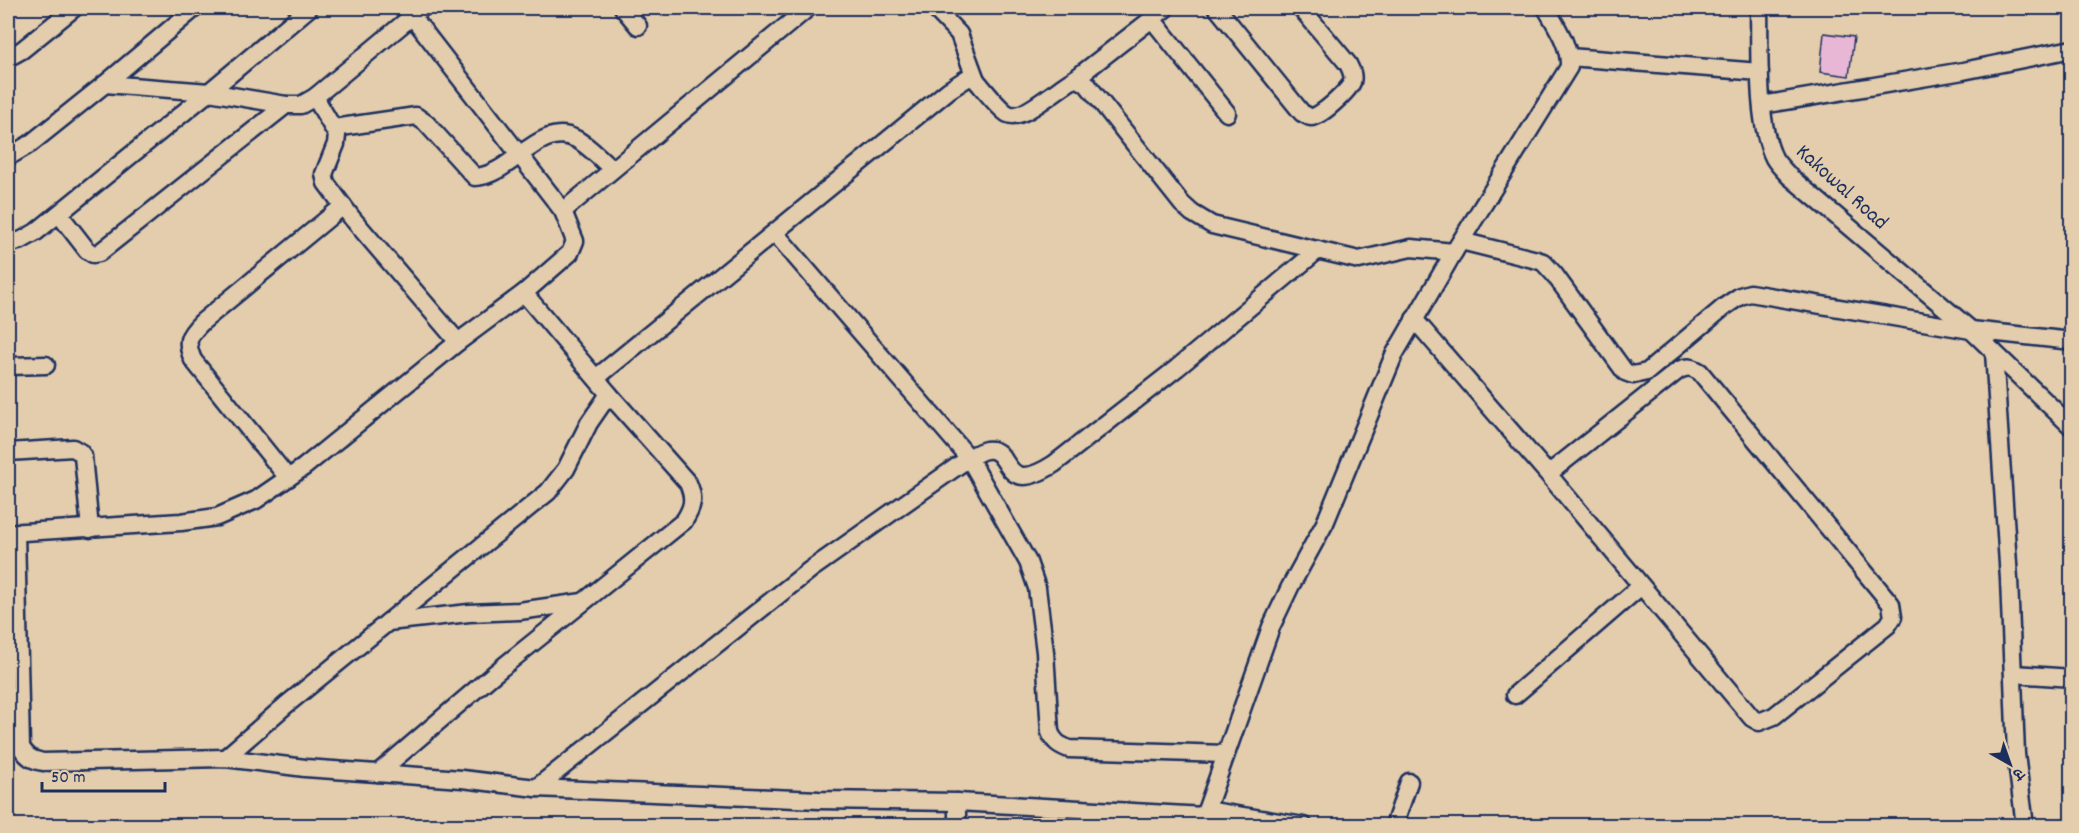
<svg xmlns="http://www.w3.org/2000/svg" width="2079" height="833" font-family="Dekko,'Playpen Sans Deva',sans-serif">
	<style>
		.building { fill: #e8b7d6; stroke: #1b2f5e; stroke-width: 1.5 }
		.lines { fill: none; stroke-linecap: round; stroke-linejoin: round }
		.minor-casing { stroke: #1b2f5e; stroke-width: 21 }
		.minor { stroke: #e4cdad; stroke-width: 16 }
		.labels { text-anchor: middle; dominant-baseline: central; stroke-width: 6; stroke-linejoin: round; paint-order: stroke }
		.street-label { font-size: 22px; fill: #1b2f5e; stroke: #e4cdad }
	</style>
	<rect width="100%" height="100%" fill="#e4cdad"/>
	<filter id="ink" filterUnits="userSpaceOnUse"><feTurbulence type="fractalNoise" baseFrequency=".0167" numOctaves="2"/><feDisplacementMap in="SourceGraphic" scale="12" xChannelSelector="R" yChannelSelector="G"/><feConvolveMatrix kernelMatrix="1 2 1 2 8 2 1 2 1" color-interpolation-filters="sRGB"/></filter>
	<g filter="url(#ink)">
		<path class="building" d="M1824,33L1854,37L1849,76L1820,72Z"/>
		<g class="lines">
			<g class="minor-casing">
				<g id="minor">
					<path d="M623,8L638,26"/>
					<path d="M934,8L959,34L976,80"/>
					<path d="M1217,8L1302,113C1305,114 1308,117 1311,117C1320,118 1349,90 1352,82C1354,75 1351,70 1348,64L1301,8"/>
					<path d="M1759,8C1760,48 1756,123 1774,158C1778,165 1784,170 1789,176L1971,330L2072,427"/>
					<path d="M1152,19L1227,113"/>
					<path d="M8,53L13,55L22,50L74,8"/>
					<path d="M1569,57L1760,72"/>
					<path d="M1076,78L1166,8"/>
					<path d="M105,84L209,92L286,105H301L315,97L422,8"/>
					<path d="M315,97L337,135L336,144L324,174L326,183L352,218L458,342"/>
					<path d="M1762,105L1963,71L2072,49"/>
					<path d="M334,128L416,116L426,123L475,177C511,176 540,120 576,139C588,145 602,160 612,169"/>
					<path d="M8,157L30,144L105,84L195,8"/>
					<path d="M563,211L808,8"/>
					<path d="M59,214L87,250L93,254L99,253L286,105"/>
					<path d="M775,233L969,458L1028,562L1037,588L1045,652L1050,732C1054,742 1059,745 1069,749L1226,754"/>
					<path d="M1461,241L1537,260L1543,262L1554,274L1625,372L1633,375L1647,372L1724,307L1740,296L1750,293L1971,330L2072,341"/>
					<path d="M8,244L22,240L36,232L209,92L309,8"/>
					<path d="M1414,319L1548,474L1752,718L1759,722L1774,716L1888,625L1893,617L1891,604L1700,372C1692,367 1688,366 1679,370L1548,474"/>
					<path d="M1994,352L2009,579L2016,754L2025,826"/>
					<path d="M8,366L46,365"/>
					<path d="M596,378L949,90L969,77L976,80C983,88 1000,110 1008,114C1022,122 1061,85 1076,78L1086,83L1182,204L1192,213L1212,225L1359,260L1411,248L1454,252"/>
					<path d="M8,452L73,448L80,452L83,456L90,529"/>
					<path d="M288,478L193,360C185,341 188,336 202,322L343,206"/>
					<path d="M16,532L21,747C27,757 32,760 43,762L225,758L305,768L462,779L536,788L819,800L957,802L1204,816"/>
					<path d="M8,533L181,522L217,517L256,500L304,467L458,342L524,293L570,253L575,241L563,211L412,16"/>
					<path d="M388,622L469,613L519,611L583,602"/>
					<path d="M2014,674L2072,678"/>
					<path d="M1515,695L1641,586"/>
					<path d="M225,758L286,705L548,492L566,469L589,423L609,394"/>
					<path d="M378,773L494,674L684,521C693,507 695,499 688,483L609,394L524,293"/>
					<path d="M536,788L810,570L969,458C974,455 980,451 986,450C1014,446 999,499 1054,464L1177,368L1318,250"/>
					<path d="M1206,810L1304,826"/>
					<path d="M1201,825L1271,627L1290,587L1325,523L1394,355L1454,252L1569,67C1570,45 1556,26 1546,8"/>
					<path d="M957,826V802"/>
					<path d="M1394,826L1409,782"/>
				</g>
			</g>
			<use href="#minor" class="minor"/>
		</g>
	</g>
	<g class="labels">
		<g class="street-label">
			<text transform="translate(1841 188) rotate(42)">Kakowal Road</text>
		</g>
	</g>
	<rect width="2079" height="833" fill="none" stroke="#e4cdad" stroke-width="30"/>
	<rect x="15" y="15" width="2049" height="803" fill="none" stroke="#1b2f5e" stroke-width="2" filter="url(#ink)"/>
	<g transform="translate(2010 764) rotate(140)" stroke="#e4cdad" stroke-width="4.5" paint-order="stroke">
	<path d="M0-4.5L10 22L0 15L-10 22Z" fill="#1b2f5e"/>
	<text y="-9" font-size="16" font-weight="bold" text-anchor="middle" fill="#1b2f5e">उ</text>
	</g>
	<path d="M42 782v9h123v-9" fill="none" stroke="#1b2f5e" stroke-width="3"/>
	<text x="51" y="782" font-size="18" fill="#1b2f5e" stroke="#e4cdad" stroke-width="4.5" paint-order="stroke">50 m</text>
</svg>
